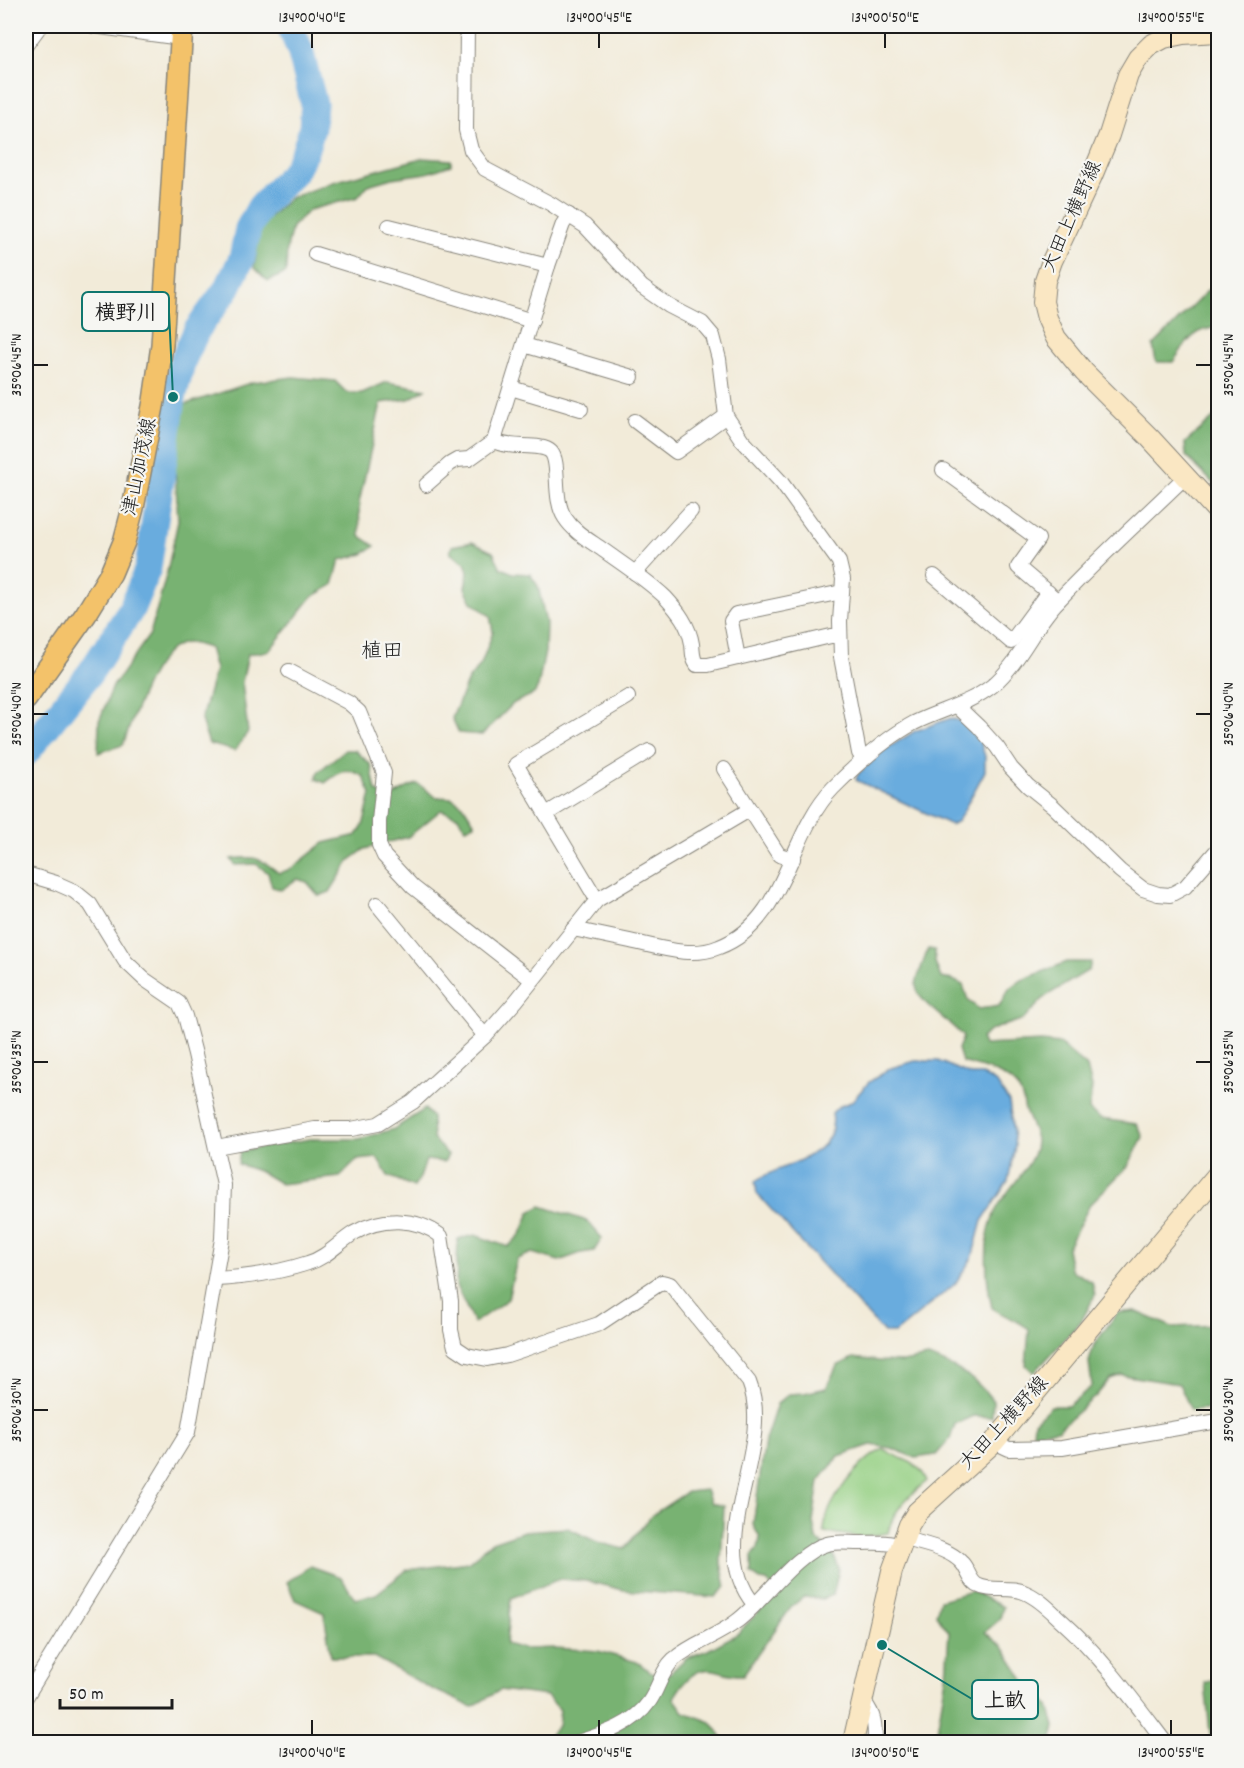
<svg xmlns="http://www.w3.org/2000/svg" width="1244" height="1768" font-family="Dekko,'Klee One',sans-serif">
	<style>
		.green { fill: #96d084; stroke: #597650; stroke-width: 1.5 }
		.forest { fill: #78b272; stroke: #4a6747; stroke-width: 1.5 }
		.water { fill: #69acde; stroke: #42647d; stroke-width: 1.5 }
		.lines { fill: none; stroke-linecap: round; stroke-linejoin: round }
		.river { stroke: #69acde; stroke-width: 27 }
		.minor-casing { stroke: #87847a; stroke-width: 16 }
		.secondary-casing { stroke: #87847a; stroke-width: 22 }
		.primary-casing { stroke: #87847a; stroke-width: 24 }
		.minor { stroke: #fff; stroke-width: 14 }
		.secondary { stroke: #fae7c3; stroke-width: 20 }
		.primary { stroke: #f3c26a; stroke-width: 21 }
		.ticks { fill: none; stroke: #1c1c1c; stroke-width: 2 }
		.labels { text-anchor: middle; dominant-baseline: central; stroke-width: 4.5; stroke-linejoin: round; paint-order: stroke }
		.street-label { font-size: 20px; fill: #1c1c1c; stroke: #f6f6f2 }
		.neighbourhood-label { font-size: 21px; fill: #1c1c1c; stroke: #f6f6f2 }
		.leader { fill: none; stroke: #0f766e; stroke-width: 2 }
		.callout-dot { fill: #0f766e; stroke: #f6f6f2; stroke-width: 2 }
		.callout { fill: #f6f6f2; stroke: #0f766e; stroke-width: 2 }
		.callout-label { font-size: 21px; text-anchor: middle; font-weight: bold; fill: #1c1c1c }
		.neatline { fill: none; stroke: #1c1c1c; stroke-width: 2 }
		.ticks-label { font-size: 15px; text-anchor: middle; fill: #1c1c1c }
	</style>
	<rect width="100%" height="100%" fill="#f6f6f2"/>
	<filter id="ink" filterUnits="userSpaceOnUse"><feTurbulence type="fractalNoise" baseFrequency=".0167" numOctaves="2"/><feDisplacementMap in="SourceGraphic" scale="12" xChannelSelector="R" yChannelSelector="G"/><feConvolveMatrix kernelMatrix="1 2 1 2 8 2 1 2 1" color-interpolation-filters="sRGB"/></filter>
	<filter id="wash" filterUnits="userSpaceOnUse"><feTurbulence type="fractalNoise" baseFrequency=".008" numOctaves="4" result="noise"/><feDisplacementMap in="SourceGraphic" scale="24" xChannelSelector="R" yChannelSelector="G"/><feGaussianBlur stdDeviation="1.35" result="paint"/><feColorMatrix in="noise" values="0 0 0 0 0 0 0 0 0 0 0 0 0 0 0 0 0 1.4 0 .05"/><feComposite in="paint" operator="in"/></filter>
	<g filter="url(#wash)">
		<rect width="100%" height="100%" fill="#f2ebd9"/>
		<path class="green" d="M884,1449C902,1462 918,1459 927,1481C909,1496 893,1509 888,1533L861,1537L824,1532C824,1505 859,1459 884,1449Z"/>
		<g class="forest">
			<path d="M422,158L451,160V165L427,173L392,178L368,185L358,197L309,210L292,227L287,249L286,273L268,281L254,268L260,226L290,198L333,182Z"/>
			<path d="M1218,280V328C1194,327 1185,345 1173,362H1156L1153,346Z"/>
			<path d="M293,377L335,381L347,393H362L387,382L426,389L409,399L381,403L359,503L360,536L375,546L363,554L340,560L333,585L312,597L269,651L248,654L242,682L248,732L235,751L209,744L201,720L215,669L209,648C203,647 193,642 187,643C154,644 133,719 123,745L98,753L99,721L113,686L150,634L167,572L178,521L175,467L183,405L253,382Z"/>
			<path d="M1218,414V413V488L1186,456L1185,443Z"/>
			<path d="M472,542L493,552L501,568L513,573L530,574L538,586L546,623L545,652L538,687L534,694L514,703L482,735L459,733L452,718L468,680L481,664L493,632L490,616L472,602L465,588L468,572L465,563L450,553L452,546Z"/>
			<path d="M345,750H355L371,765L376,791L389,798C400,793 406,786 418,784L436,797L452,798L463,805L475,824L466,828L457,816L441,810L408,837L365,849L350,860L330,892L319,896L307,882L297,879L281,890L272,887L268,873L256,864L235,865L231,859C256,856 259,857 279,873L291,869L324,843L357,835L363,826L371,794L363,776C344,766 341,771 325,783L316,779L318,772Z"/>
			<path d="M928,949L935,950V962L941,978L953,980L963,985L968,1000L979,1009L999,1006L1009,989L1022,980L1067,962H1091L1089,970L1046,996L1024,1019L991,1030L981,1038L984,1045L1041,1042L1060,1044L1087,1067L1092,1087L1089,1110L1101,1119L1137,1124L1143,1137L1128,1166L1091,1203L1067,1248L1071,1270L1092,1282L1095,1295L1082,1320L1034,1373L1026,1365L1029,1329C1017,1320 1004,1316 992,1308C986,1280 982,1239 995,1212C1004,1192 1024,1176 1033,1155C1040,1139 1033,1130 1027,1116C1023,1108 1024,1097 1019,1090C1006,1072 981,1068 962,1062L958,1049L963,1037C952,1021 917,1004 916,985C916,980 926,955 928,949Z"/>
			<path d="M425,1109L432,1117L433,1139L448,1155L444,1162L426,1160L420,1178L414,1187L388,1176L377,1158L357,1160L340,1177L281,1184L261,1172L238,1164L240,1151L310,1139H359L394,1129Z"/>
			<path d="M541,1206L587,1221L602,1238L594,1251L581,1253L559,1261L532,1253L517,1259L508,1299L474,1323L456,1286L458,1239L475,1235L508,1247L521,1234L530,1212Z"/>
			<path d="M1135,1311L1172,1327L1218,1325V1400L1215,1408L1191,1410L1179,1384L1122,1375L1110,1379L1096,1396L1057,1430L1033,1433L1034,1422L1051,1406H1068L1092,1386L1089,1362L1094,1345L1117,1313Z"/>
			<path d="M928,1357C957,1367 975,1377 993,1401L992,1417L973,1416L955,1424L950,1439L936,1455L915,1458L891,1448L871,1445L839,1456L819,1481L813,1522L816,1538L833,1554L839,1569L833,1595L822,1599L804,1597L792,1606L743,1675C731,1676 725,1672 714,1670C695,1666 682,1683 674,1698L684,1712L711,1722L726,1742H549L547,1738L558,1726L560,1710L547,1696L500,1690L472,1707L430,1688L374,1657H331L324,1613L295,1600L287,1582L310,1566L341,1577L355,1599L376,1594L407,1570L469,1562L492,1542L524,1531L568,1528L597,1542L624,1549L652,1515L687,1492L706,1490L711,1503L724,1506L721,1563L726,1587L715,1597L623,1590L587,1581L560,1579L511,1598L506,1644L523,1649L555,1648L598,1651L637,1662L654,1674L670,1673L686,1658L708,1650L737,1634L767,1603L774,1591L767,1581L760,1580L752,1574V1556L758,1548L760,1538L753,1525L765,1440L777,1404L789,1394L804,1393L826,1388L837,1366L853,1358L879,1361L903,1362Z"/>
			<path d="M972,1591L1003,1607L1000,1619L985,1632L1003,1647L1024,1680L1049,1706L1055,1726L1051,1742H935L946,1677L949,1632L936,1614L940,1600Z"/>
			<path d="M1218,1678V1742H1211L1205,1683Z"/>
		</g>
		<g class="water">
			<path d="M951,718L966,723L979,738L985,756V771L958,821L951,825L856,780L858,774L884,750L915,731Z"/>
			<path d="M915,1061H938L971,1075H983L997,1083L1009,1102L1015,1146L1008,1181L982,1221L972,1258L955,1284L895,1333H884L757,1194L755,1181C782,1163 840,1158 832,1113L838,1107L851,1102L869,1082L891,1068Z"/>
		</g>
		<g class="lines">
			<path class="river" d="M26,753L90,673L131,610L148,568L173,397L183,360L197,330L228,287L242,258L248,229L260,207L294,172L305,151L312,128L314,104L300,50L290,26"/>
		</g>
	</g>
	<g filter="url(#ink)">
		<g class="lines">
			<g class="minor-casing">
				<g id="minor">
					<path d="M93,26L181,38"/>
					<path d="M467,26L466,130L471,150L485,169L551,204L585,226L642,287L669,306L702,323L713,336L719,359L726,416L742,440L781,482L839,562L843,579L840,621L841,657L859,753L864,759"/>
					<path d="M26,45L40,26"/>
					<path d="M389,226L548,266"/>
					<path d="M315,254L532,321"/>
					<path d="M524,345L632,377"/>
					<path d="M511,388L581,409"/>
					<path d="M635,421L676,452L726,416"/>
					<path d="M494,441C510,450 541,442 551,452C561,463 552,499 565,518C574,532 589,540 603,550C624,565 646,579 665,597C678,611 689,625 692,644C693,653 692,658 697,665H708L831,636H840"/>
					<path d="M943,470L1038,539L1018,567L1058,601"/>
					<path d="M426,485L450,464L457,460L469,459L494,441L548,266L563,224L569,215"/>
					<path d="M635,573L691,511"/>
					<path d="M934,576L1011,642L1048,592"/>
					<path d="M738,658L731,621L736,614L842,592"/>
					<path d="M289,671L349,703L359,712L384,773L379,821V845L384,856L413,887L532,980"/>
					<path d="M957,706L979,727L997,747L1011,768L1028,786L1053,806L1120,871L1143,889L1158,894L1170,895L1185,887L1218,849"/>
					<path d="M724,769L779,855L793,859"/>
					<path d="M546,814L649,751"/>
					<path d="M26,874L56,883L74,891L90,904L125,961L144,979L179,1003L185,1016L195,1054L224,1185L222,1239L188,1432L26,1697"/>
					<path d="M597,900L516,764L628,697"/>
					<path d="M377,904L485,1036"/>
					<path d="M573,929C592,933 611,937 630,941C659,947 691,959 719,947C787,921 788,834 833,788C857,764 884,739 914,723C940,710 969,704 992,686C1022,660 1032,628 1058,601C1098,558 1143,518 1185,477"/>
					<path d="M216,1147L315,1129H351L378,1124L413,1102L485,1036L516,1001L597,900L749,810"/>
					<path d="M216,1279C247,1277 278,1273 308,1263C326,1258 338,1243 354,1233C381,1217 416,1217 441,1236L451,1301V1330L455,1347L467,1355L487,1359L507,1355L599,1324L662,1282L670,1284L749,1382C776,1449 702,1542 754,1604"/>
					<path d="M994,1442L1009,1449L1062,1448L1218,1421"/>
					<path d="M903,1538C921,1544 949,1548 962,1563C968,1569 969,1580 977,1585C992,1593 1011,1585 1026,1593C1040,1599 1051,1611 1062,1621C1102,1657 1133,1700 1165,1742"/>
					<path d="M864,1702C875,1715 875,1726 875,1742"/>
					<path d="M578,1742C603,1734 633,1725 649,1702C659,1688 661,1671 674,1659C693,1643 718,1636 737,1621C762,1603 797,1551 827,1544C837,1541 849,1543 859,1543C872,1543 888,1541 900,1546"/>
				</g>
			</g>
			<g class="secondary-casing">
				<g id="secondary">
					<path d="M1218,32L1183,34L1164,38L1151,45L1138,58L1128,75L1109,135L1092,176L1052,261L1045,281L1043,302L1047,318L1056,338L1084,372L1150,438L1218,512"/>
					<path d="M853,1742L892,1571L909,1525L917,1512L994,1442L1218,1174"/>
				</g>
			</g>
			<g class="primary-casing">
				<path id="primary" d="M26,699L86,614L111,573L124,542L133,508L154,401L162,345L182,26"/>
			</g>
			<use href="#minor" class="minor"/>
			<use href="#secondary" class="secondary"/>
			<use href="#primary" class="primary"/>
		</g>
	</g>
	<path class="ticks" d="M312,33V48M599,33V48M885,33V48M1171,33V48M33,365H48M1196,365H1211M33,714H48M1196,714H1211M33,1062H48M1196,1062H1211M33,1410H48M1196,1410H1211M312,1720V1735M599,1720V1735M885,1720V1735M1171,1720V1735"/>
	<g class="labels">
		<g class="street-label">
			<text transform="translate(1073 217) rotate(-66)">大田上横野線</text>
			<text transform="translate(141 467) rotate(-78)">津山加茂線</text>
			<text transform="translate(1005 1424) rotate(-47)">大田上横野線</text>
		</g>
		<g class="neighbourhood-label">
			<text x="382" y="653">植田</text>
		</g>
	</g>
	<path class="leader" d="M173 397L169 312M882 1645L972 1699"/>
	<g class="callout-dot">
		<circle cx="173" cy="397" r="6"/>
		<circle cx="882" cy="1645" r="6"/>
	</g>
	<g class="callout">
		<rect x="82" y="292" width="87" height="39" rx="6"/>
		<rect x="972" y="1680" width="66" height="39" rx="6"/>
	</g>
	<g class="callout-label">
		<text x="126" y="319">横野川</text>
		<text x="1005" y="1707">上畝</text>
	</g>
	<rect width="1244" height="1768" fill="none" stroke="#f6f6f2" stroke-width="66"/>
	<path d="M60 1699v9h112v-9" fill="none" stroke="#1c1c1c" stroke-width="3"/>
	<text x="69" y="1699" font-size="18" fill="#1c1c1c" stroke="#f6f6f2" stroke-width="4.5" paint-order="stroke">50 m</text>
	<rect x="33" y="33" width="1178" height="1702" class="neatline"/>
	<g class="ticks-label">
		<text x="312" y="22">134°00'40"E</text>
		<text x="599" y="22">134°00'45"E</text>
		<text x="885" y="22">134°00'50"E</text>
		<text x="1171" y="22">134°00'55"E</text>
		<text transform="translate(16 365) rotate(-90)" y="5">35°06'45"N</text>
		<text transform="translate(1228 365) rotate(-90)" y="5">35°06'45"N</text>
		<text transform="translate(16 714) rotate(-90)" y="5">35°06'40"N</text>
		<text transform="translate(1228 714) rotate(-90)" y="5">35°06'40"N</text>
		<text transform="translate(16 1062) rotate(-90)" y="5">35°06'35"N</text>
		<text transform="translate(1228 1062) rotate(-90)" y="5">35°06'35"N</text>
		<text transform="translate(16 1410) rotate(-90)" y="5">35°06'30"N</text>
		<text transform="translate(1228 1410) rotate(-90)" y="5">35°06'30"N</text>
		<text x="312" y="1757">134°00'40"E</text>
		<text x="599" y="1757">134°00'45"E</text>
		<text x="885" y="1757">134°00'50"E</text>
		<text x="1171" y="1757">134°00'55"E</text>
	</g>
</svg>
